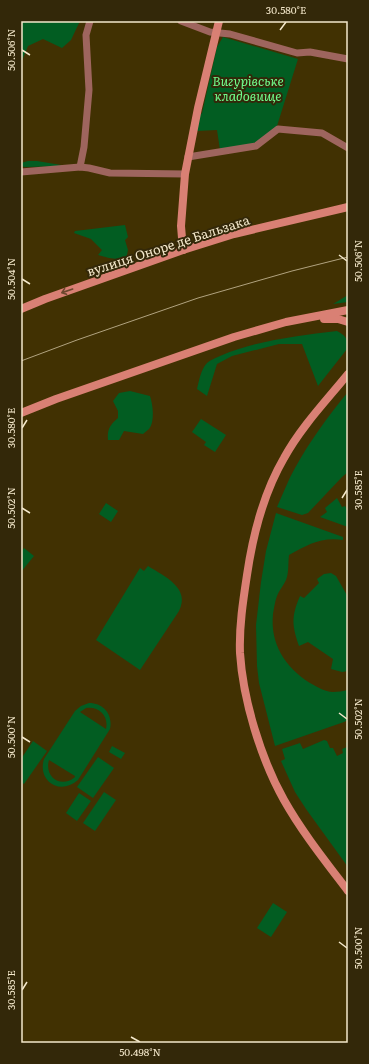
<svg xmlns="http://www.w3.org/2000/svg" width="369" height="1064" font-family="Literata,serif">
	<style>
		.green { fill: #025d22; fill-rule: evenodd }
		.lines { fill: none; stroke-linecap: round; stroke-linejoin: round }
		.street { stroke: #9e655e; stroke-width: 7 }
		.secondary { stroke: #d98074; stroke-width: 8 }
		.tram { stroke: #b1a37f; stroke-width: 1 }
		.oneway { stroke: #6d472e }
		.ticks { fill: none; stroke: #f4e8cb; stroke-width: 1.5 }
		.labels { text-anchor: middle; dominant-baseline: central; stroke-width: 4; stroke-linejoin: round; paint-order: stroke }
		.park-label { font-size: 13px; font-style: italic; fill: #70fd8d; stroke: #332809 }
		.street-label { font-size: 13px; fill: #f4e8cb; stroke: #332809 }
		.neatline { fill: none; stroke: #f4e8cb; stroke-width: 1.5 }
		.ticks-label { font-size: 10px; text-anchor: middle; fill: #f4e8cb }
	</style>
	<rect width="100%" height="100%" fill="#413102"/>
	<g class="green">
		<path d="M21,21H80L71,40L62,48L43,39L28,46L21,63Z"/>
		<path d="M223,37L298,59L277,126L255,144L220,150L217,130L196,131L199,116L202,113L217,47Z"/>
		<path d="M28,161H37L67,166L25,167L21,166V163Z"/>
		<path d="M125,225L128,237L125,240L128,250L126,260L109,258L98,255L102,250L91,239L74,233L75,231Z"/>
		<path d="M348,295V302L333,304Z"/>
		<path d="M337,331C346,336 348,338 347,349L318,386L302,344H279L232,356L217,364L207,396L197,389C199,381 201,369 207,363C210,360 216,358 220,356C258,340 297,336 337,331Z"/>
		<path d="M130,391L150,396C153,405 155,422 149,429C147,431 145,432 143,434L124,431L119,440H108C107,429 110,425 118,418V411L113,401L119,393Z"/>
		<path d="M348,392V472L342,477L308,513L302,515L277,507C283,494 288,480 295,468C310,441 328,416 348,392Z"/>
		<path d="M201,419L226,435L215,452L204,445L206,442L192,432Z"/>
		<path d="M337,498L342,507L345,506L348,511V527L320,517L327,512L325,508Z"/>
		<path d="M106,503L118,511L111,522L99,514Z"/>
		<path d="M276,513L343,537V540C320,537 308,545 289,555C288,563 289,573 286,580C284,585 279,590 277,596C275,601 274,608 273,614C270,644 285,667 310,683C316,686 325,692 333,692C338,692 343,691 348,690V720L344,722L275,746L259,683L257,666L256,625L261,582L266,551Z"/>
		<path d="M24,548L34,556L21,572V552Z"/>
		<path d="M148,566C164,576 191,588 179,611L140,670L96,640L140,568L144,571Z"/>
		<path d="M331,573L336,576L348,597V621H347L348,624V671L342,672L331,669L333,659L308,642L299,646C292,625 291,617 300,596L304,598L319,583L317,579L324,574Z"/>
		<path d="M89,703C104,703 113,715 110,729L78,780C60,796 37,781 44,759L75,711L81,706ZM86,708C99,706 109,716 106,729L80,712ZM49,760L75,776V777C61,789 44,777 49,760Z"/>
		<path d="M324,740L327,741L330,748H333L337,756L343,753L342,749L347,747L346,743L348,742V867L306,809L295,792L281,761L285,759L282,749L300,743L303,749Z"/>
		<path d="M33,741L47,751L24,784L21,782V759Z"/>
		<path d="M112,746L125,753L121,759L109,752Z"/>
		<path d="M98,757L114,768L93,798L77,787Z"/>
		<path d="M104,792L116,800L95,831L83,823Z"/>
		<path d="M79,793L91,801L77,821L66,813Z"/>
		<path d="M273,903L287,912L271,937L257,928Z"/>
	</g>
	<g class="lines">
		<g class="street">
			<path d="M90,21L86,35L89,90L84,147L80,167L89,168L110,173L185,174"/>
			<path d="M181,21L210,32L230,34L297,53L310,52L348,59"/>
			<path d="M188,157L256,146L278,129L322,133L348,148"/>
			<path d="M21,172L80,167"/>
		</g>
		<g class="secondary">
			<path d="M183,250L181,226L185,174L198,108L219,21"/>
			<path d="M21,309L45,299L183,250L234,234L348,207"/>
			<path d="M324,319H338L348,322"/>
			<path d="M348,374C326,401 301,427 284,458C263,494 253,534 247,575C243,601 239,627 240,653C243,700 261,759 284,800C302,832 326,862 348,891"/>
			<path d="M21,413L56,399L234,337L286,322L348,310"/>
		</g>
		<path class="tram" d="M21,361L77,340L198,298L292,271L348,257"/>
	</g>
	<defs><path id="oneway-shaft" d="M-6 0H5M1.5-3L5.5 0L1.5 3" fill="none" stroke-width="1.6" stroke-linecap="round" stroke-linejoin="round"/></defs>
	<use class="oneway" href="#oneway-shaft" transform="translate(67 291) rotate(161)"/>
	<path class="ticks" d="M280,30L286,22M22,50L30,55M339,255L347,261M22,279L30,284M22,428L27,420M342,498L347,490M22,508L30,513M339,713L347,719M22,737L30,742M339,942L347,948M22,990L27,982M131,1037L140,1042"/>
	<g class="labels">
		<g class="park-label">
			<text x="248" y="80">Вигурівське<tspan x="248" dy="15">кладовище</tspan></text>
		</g>
		<g class="street-label">
			<text transform="translate(168 245) rotate(-18)">вулиця Оноре де Бальзака</text>
		</g>
	</g>
	<rect width="369" height="1064" fill="none" stroke="#332809" stroke-width="44"/>
	<rect x="22" y="22" width="325" height="1020" class="neatline"/>
	<g class="ticks-label">
		<text x="286" y="14">30.580°E</text>
		<text transform="translate(11 50) rotate(-90)" y="4">50.506°N</text>
		<text transform="translate(358 261) rotate(-90)" y="4">50.506°N</text>
		<text transform="translate(11 279) rotate(-90)" y="4">50.504°N</text>
		<text transform="translate(11 428) rotate(-90)" y="4">30.580°E</text>
		<text transform="translate(358 490) rotate(-90)" y="4">30.585°E</text>
		<text transform="translate(11 508) rotate(-90)" y="4">50.502°N</text>
		<text transform="translate(358 719) rotate(-90)" y="4">50.502°N</text>
		<text transform="translate(11 737) rotate(-90)" y="4">50.500°N</text>
		<text transform="translate(358 948) rotate(-90)" y="4">50.500°N</text>
		<text transform="translate(11 990) rotate(-90)" y="4">30.585°E</text>
		<text x="140" y="1056">50.498°N</text>
	</g>
</svg>
